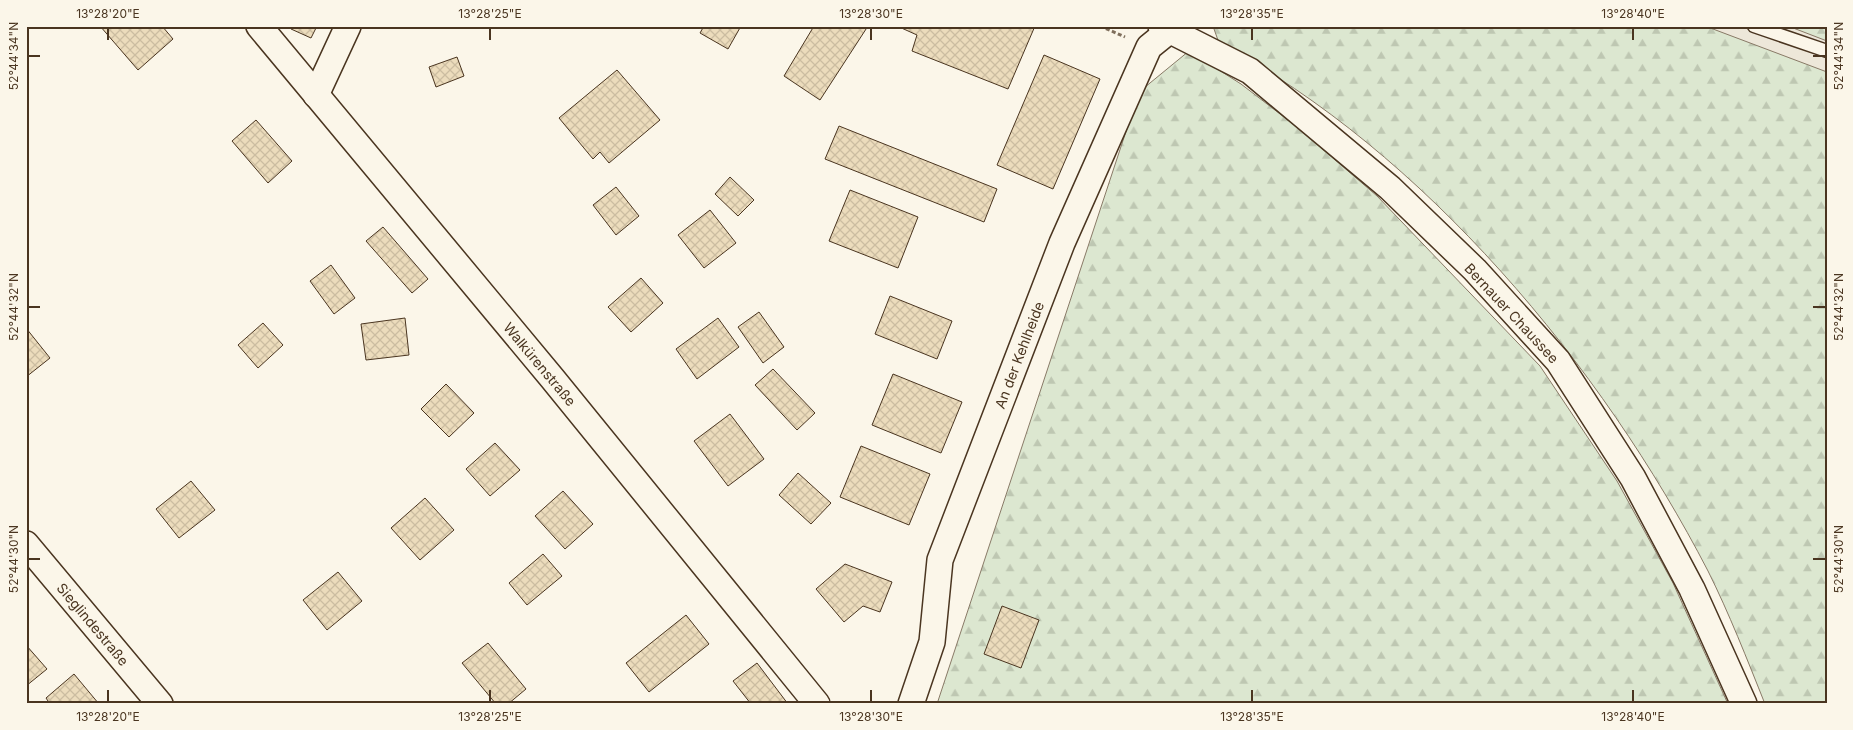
<svg xmlns="http://www.w3.org/2000/svg" width="1853" height="730" font-family="Inter,sans-serif">
	<style>
		.forest { fill: url(#forest-firs); stroke: #887966 }
		.parking { fill: #ede7d9; stroke: #887966 }
		.building { fill: url(#building-cross-hatch); stroke: #4a3520 }
		.lines { fill: none; stroke-linecap: round; stroke-linejoin: round }
		.service-casing { stroke: #4a3520; stroke-width: 15 }
		.minor-casing { stroke: #4a3520; stroke-width: 28 }
		.path { stroke: #7f6f5c; stroke-width: 3; stroke-dasharray: 4 2.5; stroke-linecap: butt }
		.service { stroke: #fbf6e9; stroke-width: 12 }
		.minor { stroke: #fbf6e9; stroke-width: 25 }
		.ticks { fill: none; stroke: #4a3520; stroke-width: 2 }
		.labels { text-anchor: middle; dominant-baseline: central; stroke-width: 4; stroke-linejoin: round; paint-order: stroke }
		.street-label { font-size: 14px; fill: #4a3520; stroke: #fbf6e9 }
		.neatline { fill: none; stroke: #4a3520; stroke-width: 2 }
		.ticks-label { font-size: 12px; text-anchor: middle; fill: #4a3520 }
	</style>
	<defs>
		<pattern id="forest-firs" width="22" height="20" patternUnits="userSpaceOnUse" patternTransform="scale(1.25)"><rect width="22" height="20" fill="#dce7d0"/><path d="M5 1l3.5 6h-7zM16 11l3.5 6h-7z" fill="#bec7b2"/></pattern>
		<pattern id="building-cross-hatch" width="8" height="8" patternUnits="userSpaceOnUse" patternTransform="scale(1.25)"><rect width="8" height="8" fill="#ecdcbc"/><path d="M0 0l8 8M0 8l8-8" fill="none" stroke="#ccbda1"/></pattern>
	</defs>
	<rect width="100%" height="100%" fill="#fbf6e9"/>
	<g class="forest">
		<path d="M1218,26H1827V704H1765C1747,659 1729,613 1708,571C1602,366 1424,152 1219,43L1214,29Z"/>
		<path d="M1189,51L1241,84L1297,127L1377,196L1540,366L1617,481L1673,583L1728,704H937L1139,92Z"/>
	</g>
	<path class="parking" d="M1705,26H1788L1827,41V72Z"/>
	<g class="building">
		<path d="M100,26H162L173,39L138,70Z"/>
		<path d="M292,26H317L311,38L291,29Z"/>
		<path d="M704,26H741L728,49L700,33Z"/>
		<path d="M814,26H868L820,100L784,76Z"/>
		<path d="M897,26H1035L1008,89L912,51L917,35Z"/>
		<path d="M1044,55L1100,79L1053,189L997,165Z"/>
		<path d="M457,57L464,76L436,87L429,67Z"/>
		<path d="M617,70L660,120L609,163L600,152L593,159L559,118Z"/>
		<path d="M256,120L292,161L268,183L232,141Z"/>
		<path d="M839,126L997,189L984,222L825,159Z"/>
		<path d="M730,177L754,200L738,216L715,194Z"/>
		<path d="M616,187L639,216L616,235L593,205Z"/>
		<path d="M850,190L918,217L898,268L829,241Z"/>
		<path d="M710,210L736,243L704,268L678,235Z"/>
		<path d="M383,227L428,279L412,293L366,241Z"/>
		<path d="M331,265L355,298L334,314L310,281Z"/>
		<path d="M641,278L663,303L631,332L608,307Z"/>
		<path d="M890,296L952,321L937,359L875,334Z"/>
		<path d="M759,312L784,347L763,363L738,327Z"/>
		<path d="M405,318L409,355L366,360L361,324Z"/>
		<path d="M718,318L739,347L697,379L676,349Z"/>
		<path d="M263,323L283,345L258,368L238,345Z"/>
		<path d="M26,328L50,358L26,377Z"/>
		<path d="M773,369L815,413L797,430L755,385Z"/>
		<path d="M893,374L962,402L941,453L872,425Z"/>
		<path d="M446,384L474,413L449,437L421,409Z"/>
		<path d="M730,414L764,459L728,486L694,441Z"/>
		<path d="M495,443L520,470L490,496L466,469Z"/>
		<path d="M861,446L930,474L909,525L840,497Z"/>
		<path d="M798,473L831,503L811,524L779,495Z"/>
		<path d="M191,481L215,510L179,538L156,509Z"/>
		<path d="M563,491L593,524L565,549L535,516Z"/>
		<path d="M425,498L454,530L420,560L391,528Z"/>
		<path d="M543,554L562,576L527,605L509,583Z"/>
		<path d="M845,564L892,582L880,612L863,606L844,622L816,589Z"/>
		<path d="M338,572L362,601L327,630L303,600Z"/>
		<path d="M1002,606L1039,620L1021,668L984,654Z"/>
		<path d="M686,615L709,644L649,692L626,663Z"/>
		<path d="M488,643L526,689L508,704H496L462,663Z"/>
		<path d="M26,645L47,669L26,686Z"/>
		<path d="M757,663L788,704H751L733,681Z"/>
		<path d="M74,674L99,704H50L46,698Z"/>
	</g>
	<g class="lines">
		<g class="service-casing">
			<path id="service" d="M1754,26L1827,51"/>
		</g>
		<g class="minor-casing">
			<g id="minor">
				<path d="M259,26L552,378L817,704"/>
				<path d="M1161,26L1250,71L1390,188L1475,270L1558,361L1633,478L1692,589L1744,704"/>
				<path d="M316,95L348,26"/>
				<path d="M26,544L160,704"/>
				<path d="M911,704L932,642L940,560L1062,243L1149,47L1175,26"/>
			</g>
		</g>
		<path class="path" d="M1100,26L1125,37"/>
		<use href="#service" class="service"/>
		<use href="#minor" class="minor"/>
	</g>
	<path class="ticks" d="M108,28V40M490,28V40M871,28V40M1252,28V40M1633,28V40M28,56H40M1813,56H1826M28,307H40M1813,307H1826M28,559H40M1813,559H1826M108,690V702M490,690V702M871,690V702M1252,690V702M1633,690V702"/>
	<g class="labels">
		<g class="street-label">
			<text transform="translate(1512 313) rotate(47)">Bernauer Chaussee</text>
			<text transform="translate(1019 355) rotate(-69)">An der Kehlheide</text>
			<text transform="translate(540 364) rotate(50)">Walkürenstraße</text>
			<text transform="translate(93 624) rotate(50)">Sieglindestraße</text>
		</g>
	</g>
	<rect width="1853" height="730" fill="none" stroke="#fbf6e9" stroke-width="55"/>
	<rect x="28" y="28" width="1798" height="674" class="neatline"/>
	<g class="ticks-label">
		<text x="108" y="18">13°28'20"E</text>
		<text x="490" y="18">13°28'25"E</text>
		<text x="871" y="18">13°28'30"E</text>
		<text x="1252" y="18">13°28'35"E</text>
		<text x="1633" y="18">13°28'40"E</text>
		<text transform="translate(14 56) rotate(-90)" y="4">52°44'34"N</text>
		<text transform="translate(1839 56) rotate(-90)" y="4">52°44'34"N</text>
		<text transform="translate(14 307) rotate(-90)" y="4">52°44'32"N</text>
		<text transform="translate(1839 307) rotate(-90)" y="4">52°44'32"N</text>
		<text transform="translate(14 559) rotate(-90)" y="4">52°44'30"N</text>
		<text transform="translate(1839 559) rotate(-90)" y="4">52°44'30"N</text>
		<text x="108" y="721">13°28'20"E</text>
		<text x="490" y="721">13°28'25"E</text>
		<text x="871" y="721">13°28'30"E</text>
		<text x="1252" y="721">13°28'35"E</text>
		<text x="1633" y="721">13°28'40"E</text>
	</g>
</svg>
